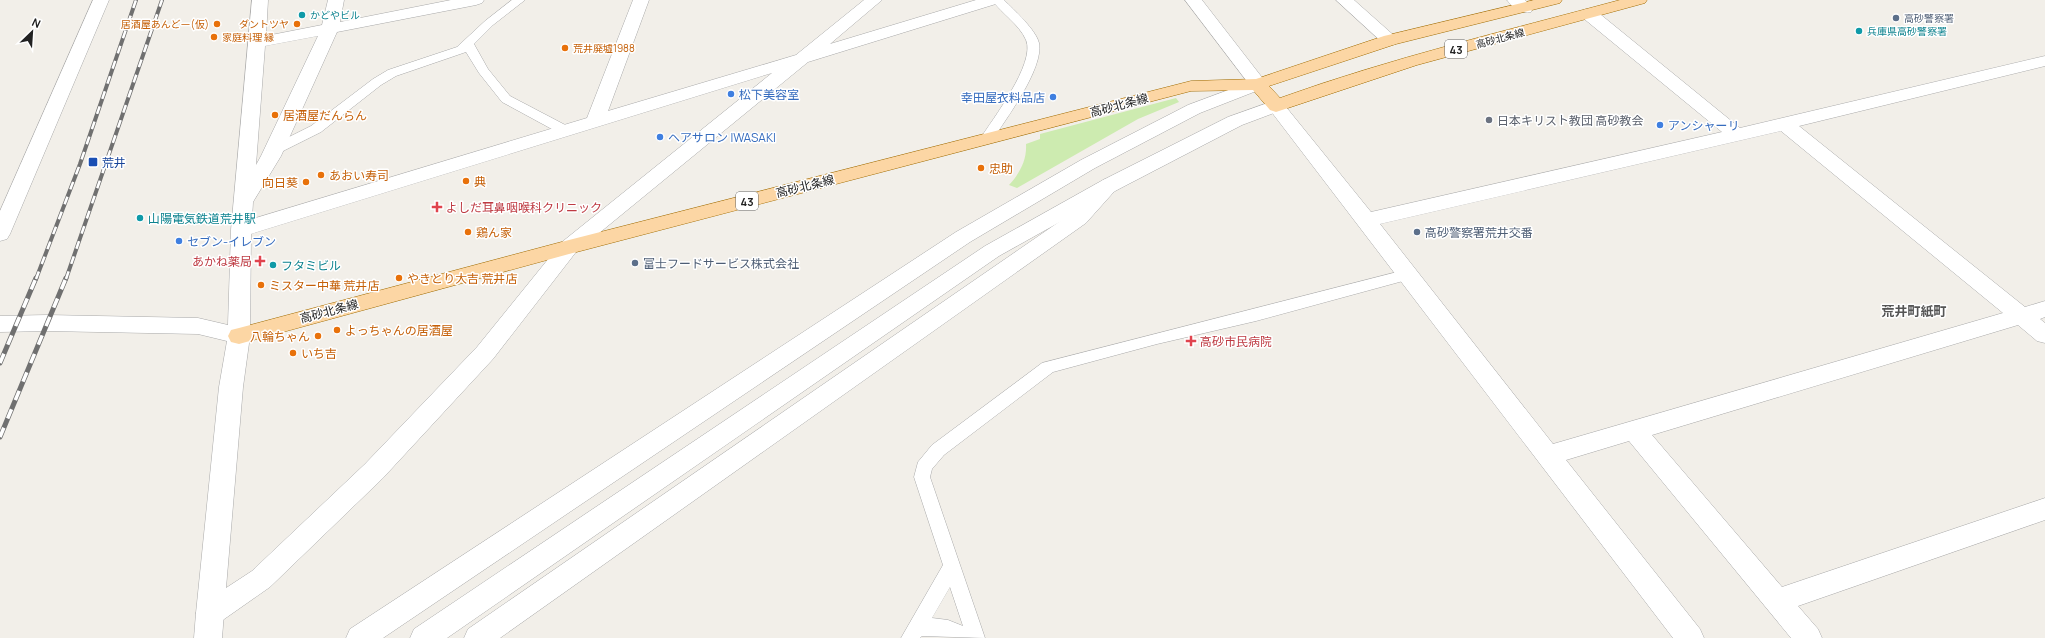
<svg xmlns="http://www.w3.org/2000/svg" width="2045" height="638" font-family="Manrope,'Noto Sans JP',sans-serif">
	<style>
		.grass { fill: #cdebb0 }
		.lines { fill: none; stroke-linecap: round; stroke-linejoin: round }
		.service-casing { stroke: #a9a9a9; stroke-width: 1 }
		.minor-casing { stroke: #a9a9a9; stroke-width: 1 }
		.tertiary-casing { stroke: #a9a9a9; stroke-width: 1 }
		.primary-casing { stroke: #a06b00; stroke-width: 1 }
		.service { fill: #fff; fill-rule: evenodd }
		.minor { fill: #fff; fill-rule: evenodd }
		.tertiary { fill: #fff; fill-rule: evenodd }
		.primary { fill: #fcd6a4; fill-rule: evenodd }
		.rail-far1-casing { stroke: #707070; stroke-width: 4 }
		.rail-casing { stroke: #707070; stroke-width: 5 }
		.rail-far1 { stroke: #fff; stroke-width: 2.5; stroke-dasharray: 8; stroke-linecap: butt }
		.rail { stroke: #fff; stroke-width: 3.5; stroke-dasharray: 10; stroke-linecap: butt }
		.culture-dot { fill: #0f9aa8; stroke: #fff; stroke-width: 1.5 }
		.service-dot { fill: #5c6f8a; stroke: #fff; stroke-width: 1.5 }
		.food-dot { fill: #e8710a; stroke: #fff; stroke-width: 1.5 }
		.shop-dot { fill: #3f7fe0; stroke: #fff; stroke-width: 1.5 }
		.worship-dot { fill: #6b7280; stroke: #fff; stroke-width: 1.5 }
		.transit-dot { fill: #1a4fb4; stroke: #fff; stroke-width: 1.5 }
		.health-dot { fill: #e0444e; stroke: #fff; stroke-width: 1.5 }
		.labels { text-anchor: middle; dominant-baseline: central; stroke-width: 3; stroke-linejoin: round; paint-order: stroke }
		.far-culture-label { font-size: 10px; fill: #0d838f; stroke: #fff; text-anchor: start }
		.far-service-label { font-size: 10px; fill: #4e5e75; stroke: #fff; text-anchor: start }
		.far-food-label { font-size: 10px; fill: #c56008; stroke: #fff; text-anchor: end }
		.far-street-label { font-size: 10px; fill: #222; stroke: #fff }
		.shield { fill: #fff; stroke: #646464; stroke-width: 1 }
		.shield-label { font-size: 11px; font-weight: bold; fill: #222 }
		.shop-label { font-size: 12px; fill: #366cbe; stroke: #fff; text-anchor: start }
		.street-label { font-size: 12px; fill: #222; stroke: #fff }
		.food-label { font-size: 12px; fill: #c56008; stroke: #fff; text-anchor: start }
		.worship-label { font-size: 12px; fill: #5b616d; stroke: #fff; text-anchor: start }
		.transit-label { font-size: 12px; fill: #164399; stroke: #fff; text-anchor: start }
		.health-label { font-size: 12px; fill: #be3a42; stroke: #fff; text-anchor: start }
		.culture-label { font-size: 12px; fill: #0d838f; stroke: #fff; text-anchor: start }
		.service-label { font-size: 12px; fill: #4e5e75; stroke: #fff; text-anchor: start }
		.neighbourhood-label { font-size: 13px; font-weight: bold; fill: #555; stroke: #fff }
	</style>
	<rect width="100%" height="100%" fill="#f2efe9"/>
	<path class="grass" d="M1176,98L1179,102L1138,119L1017,188L1009,185C1020,173 1027,160 1026,144L1040,139V134Z"/>
	<g class="lines">
		<g class="service-casing">
			<g id="service">
				<path d="M512,0H525L493,25L474,44L488,69L510,96L571,128L572,131L571,134H561L502,102L479,73L466,52L396,76L381,85L321,132L279,153H269L267,150L269,147L311,126L373,79L388,70L457,47L485,21Z"/>
				<path d="M992,0H1004C1014,10 1036,30 1039,43C1044,69 1005,120 991,142H981L980,139C992,120 1036,63 1026,40C1019,24 1002,14 992,0Z"/>
				<path d="M1409,269L1414,270L1416,274L1414,278L1256,321L1157,344L1053,372L944,455L932,469L930,477L985,638L922,636L920,638H901L943,565L914,477L918,462L932,445L1042,363ZM950,587L963,626L948,620L932,618Z"/>
			</g>
		</g>
		<g class="minor-casing">
			<g id="minor">
				<path d="M93,0H109L10,234L7,239L0,241V211Z"/>
				<path d="M252,0H268L266,36L322,25L328,0H344L340,22L451,0H484L482,3L476,5L337,32L281,156L253,202L252,219L587,118L633,0H649L608,111L796,55L864,0H882L830,44L976,0H1001L999,3L808,62L576,252L493,359L383,478L270,587L220,622L210,625L200,622L196,613L219,387L227,341L198,334L47,331L0,332V316L47,315L198,318L228,325L231,230ZM318,36L261,156L256,165L265,46ZM772,73L562,242L477,347L365,464L252,571L226,588L243,387L250,336L251,234Z"/>
				<path d="M1185,0H1202L1264,80L1267,84L1264,88L1258,89L1252,88Z"/>
				<path d="M1336,0H1354L1399,40L1396,44L1390,45L1384,44Z"/>
				<path d="M1507,0H1525L1533,8L1531,12C1521,14 1513,8 1507,0Z"/>
				<path d="M1589,9L1595,10L1740,128L2045,56V66L1799,126L2025,307L2045,301V317L2040,319L2045,323V343L2037,341L2018,325L1652,435L1782,587L2045,498V520L1798,606L1818,629L1822,638H1791L1629,441L1566,460L1700,629L1704,638H1673L1267,106L1270,102L1276,100L1282,102L1371,212L1722,132L1583,18L1581,14L1583,10ZM1781,131L2003,313L1553,444L1380,224Z"/>
				<path d="M1110,178L1117,180L1120,185L1086,223L500,638H464L468,629L1072,213L1103,180Z"/>
			</g>
		</g>
		<g class="tertiary-casing">
			<g id="tertiary">
				<path d="M1258,79L1264,80L1267,84L1264,88L1200,113L1095,168L970,242L383,638H346L350,629L956,232L1081,160L1188,105Z"/>
				<path d="M1276,100L1282,102L1285,106L1282,110L1242,125L1117,190L999,256L447,638H410L414,629L985,246L1103,180L1228,117Z"/>
				<path d="M210,601L220,604L224,613L222,638H194L196,613L200,604Z"/>
			</g>
		</g>
		<g class="primary-casing">
			<path id="primary" d="M1534,0H1562L1560,3L1396,44L1269,86L1280,98C1391,58 1506,31 1620,0H1647L1645,3L1417,65L1276,112L1270,110L1253,90L1191,91L569,254L239,344L231,342L228,336L231,330L239,328L569,240L1191,81L1256,79L1384,36Z"/>
		</g>
		<use href="#service" class="service"/>
		<use href="#minor" class="minor"/>
		<use href="#tertiary" class="tertiary"/>
		<use href="#primary" class="primary"/>
		<g class="rail-far1-casing">
			<g id="rail-far1">
				<path d="M36,279L80,164L136,0"/>
				<path d="M66,279L162,0"/>
			</g>
		</g>
		<g class="rail-casing">
			<g id="rail">
				<path d="M0,363L36,278"/>
				<path d="M0,437L66,278"/>
			</g>
		</g>
		<use href="#rail-far1" class="rail-far1"/>
		<use href="#rail" class="rail"/>
	</g>
	<g class="culture-dot">
		<circle cx="302" cy="15" r="4"/>
		<circle cx="1859" cy="31" r="4"/>
		<circle cx="140" cy="218" r="4"/>
		<circle cx="273" cy="265" r="4"/>
	</g>
	<g class="service-dot">
		<circle cx="1896" cy="18" r="4"/>
		<circle cx="1417" cy="232" r="4"/>
		<circle cx="635" cy="263" r="4"/>
	</g>
	<g class="food-dot">
		<circle cx="217" cy="24" r="4"/>
		<circle cx="297" cy="24" r="4"/>
		<circle cx="214" cy="37" r="4"/>
		<circle cx="565" cy="48" r="4"/>
		<circle cx="275" cy="115" r="4"/>
		<circle cx="981" cy="168" r="4"/>
		<circle cx="321" cy="175" r="4"/>
		<circle cx="466" cy="181" r="4"/>
		<circle cx="306" cy="182" r="4"/>
		<circle cx="468" cy="232" r="4"/>
		<circle cx="399" cy="278" r="4"/>
		<circle cx="261" cy="285" r="4"/>
		<circle cx="337" cy="330" r="4"/>
		<circle cx="318" cy="336" r="4"/>
		<circle cx="293" cy="353" r="4"/>
	</g>
	<g class="shop-dot">
		<circle cx="731" cy="94" r="4"/>
		<circle cx="1053" cy="97" r="4"/>
		<circle cx="1660" cy="125" r="4"/>
		<circle cx="660" cy="137" r="4"/>
		<circle cx="179" cy="241" r="4"/>
	</g>
	<circle class="worship-dot" cx="1489" cy="120" r="4"/>
	<rect class="transit-dot" x="88" y="157" width="10" height="10" rx="2"/>
	<g class="health-dot">
		<path d="M435 201h4v4h4v4h-4v4h-4v-4h-4v-4h4z"/>
		<path d="M258 255h4v4h4v4h-4v4h-4v-4h-4v-4h4z"/>
		<path d="M1189 335h4v4h4v4h-4v4h-4v-4h-4v-4h4z"/>
	</g>
	<g class="labels">
		<g class="far-culture-label">
			<text x="310" y="15">かどやビル</text>
			<text x="1867" y="31">兵庫県高砂警察署</text>
		</g>
		<g class="far-service-label">
			<text x="1904" y="18">高砂警察署</text>
		</g>
		<g class="far-food-label">
			<text x="209" y="24">居酒屋あんどー(仮)</text>
			<text x="289" y="24">ダントツヤ</text>
			<text x="222" y="37" text-anchor="start">家庭料理 縁</text>
			<text x="573" y="48" text-anchor="start">荒井廃墟1988</text>
		</g>
		<g class="far-street-label">
			<text transform="translate(1500 38) rotate(-15)">高砂北条線</text>
		</g>
		<g class="shield">
			<rect x="1445" y="40" width="22" height="18" rx="3"/>
			<rect x="736" y="192" width="22" height="18" rx="3"/>
		</g>
		<g class="shield-label">
			<text x="1456" y="49">43</text>
			<text x="747" y="201">43</text>
		</g>
		<g class="shop-label">
			<text x="739" y="94">松下美容室</text>
			<text x="1045" y="97" text-anchor="end">幸田屋衣料品店</text>
			<text x="1668" y="125">アンシャーリ</text>
			<text x="668" y="137">ヘアサロン IWASAKI</text>
			<text x="187" y="241">セブン-イレブン</text>
		</g>
		<g class="street-label">
			<text transform="translate(1119 105) rotate(-15)">高砂北条線</text>
			<text transform="translate(805 186) rotate(-14)">高砂北条線</text>
			<text transform="translate(329 311) rotate(-15)">高砂北条線</text>
		</g>
		<g class="food-label">
			<text x="283" y="115">居酒屋だんらん</text>
			<text x="989" y="168">忠助</text>
			<text x="329" y="175">あおい寿司</text>
			<text x="474" y="181">典</text>
			<text x="298" y="182" text-anchor="end">向日葵</text>
			<text x="476" y="232">鶏ん家</text>
			<text x="407" y="278">やきとり大吉 荒井店</text>
			<text x="269" y="285">ミスター中華 荒井店</text>
			<text x="345" y="330">よっちゃんの居酒屋</text>
			<text x="310" y="336" text-anchor="end">八輪ちゃん</text>
			<text x="301" y="353">いち吉</text>
		</g>
		<g class="worship-label">
			<text x="1497" y="120">日本キリスト教団 高砂教会</text>
		</g>
		<g class="transit-label">
			<text x="102" y="162">荒井</text>
		</g>
		<g class="health-label">
			<text x="446" y="207">よしだ耳鼻咽喉科クリニック</text>
			<text x="252" y="261" text-anchor="end">あかね薬局</text>
			<text x="1200" y="341">高砂市民病院</text>
		</g>
		<g class="culture-label">
			<text x="148" y="218">山陽電気鉄道荒井駅</text>
			<text x="281" y="265">フタミビル</text>
		</g>
		<g class="service-label">
			<text x="1425" y="232">高砂警察署荒井交番</text>
			<text x="643" y="263">富士フードサービス株式会社</text>
		</g>
		<g class="neighbourhood-label">
			<text x="1914" y="311">荒井町紙町</text>
		</g>
	</g>
	<g transform="translate(32 32) rotate(25)" stroke="#ffffff" stroke-width="3" paint-order="stroke">
	<path d="M0-3L7 15L0 10L-7 15Z" fill="#222222"/>
	<text y="-6" font-size="11" font-weight="bold" text-anchor="middle" fill="#222222">N</text>
	</g>
</svg>
